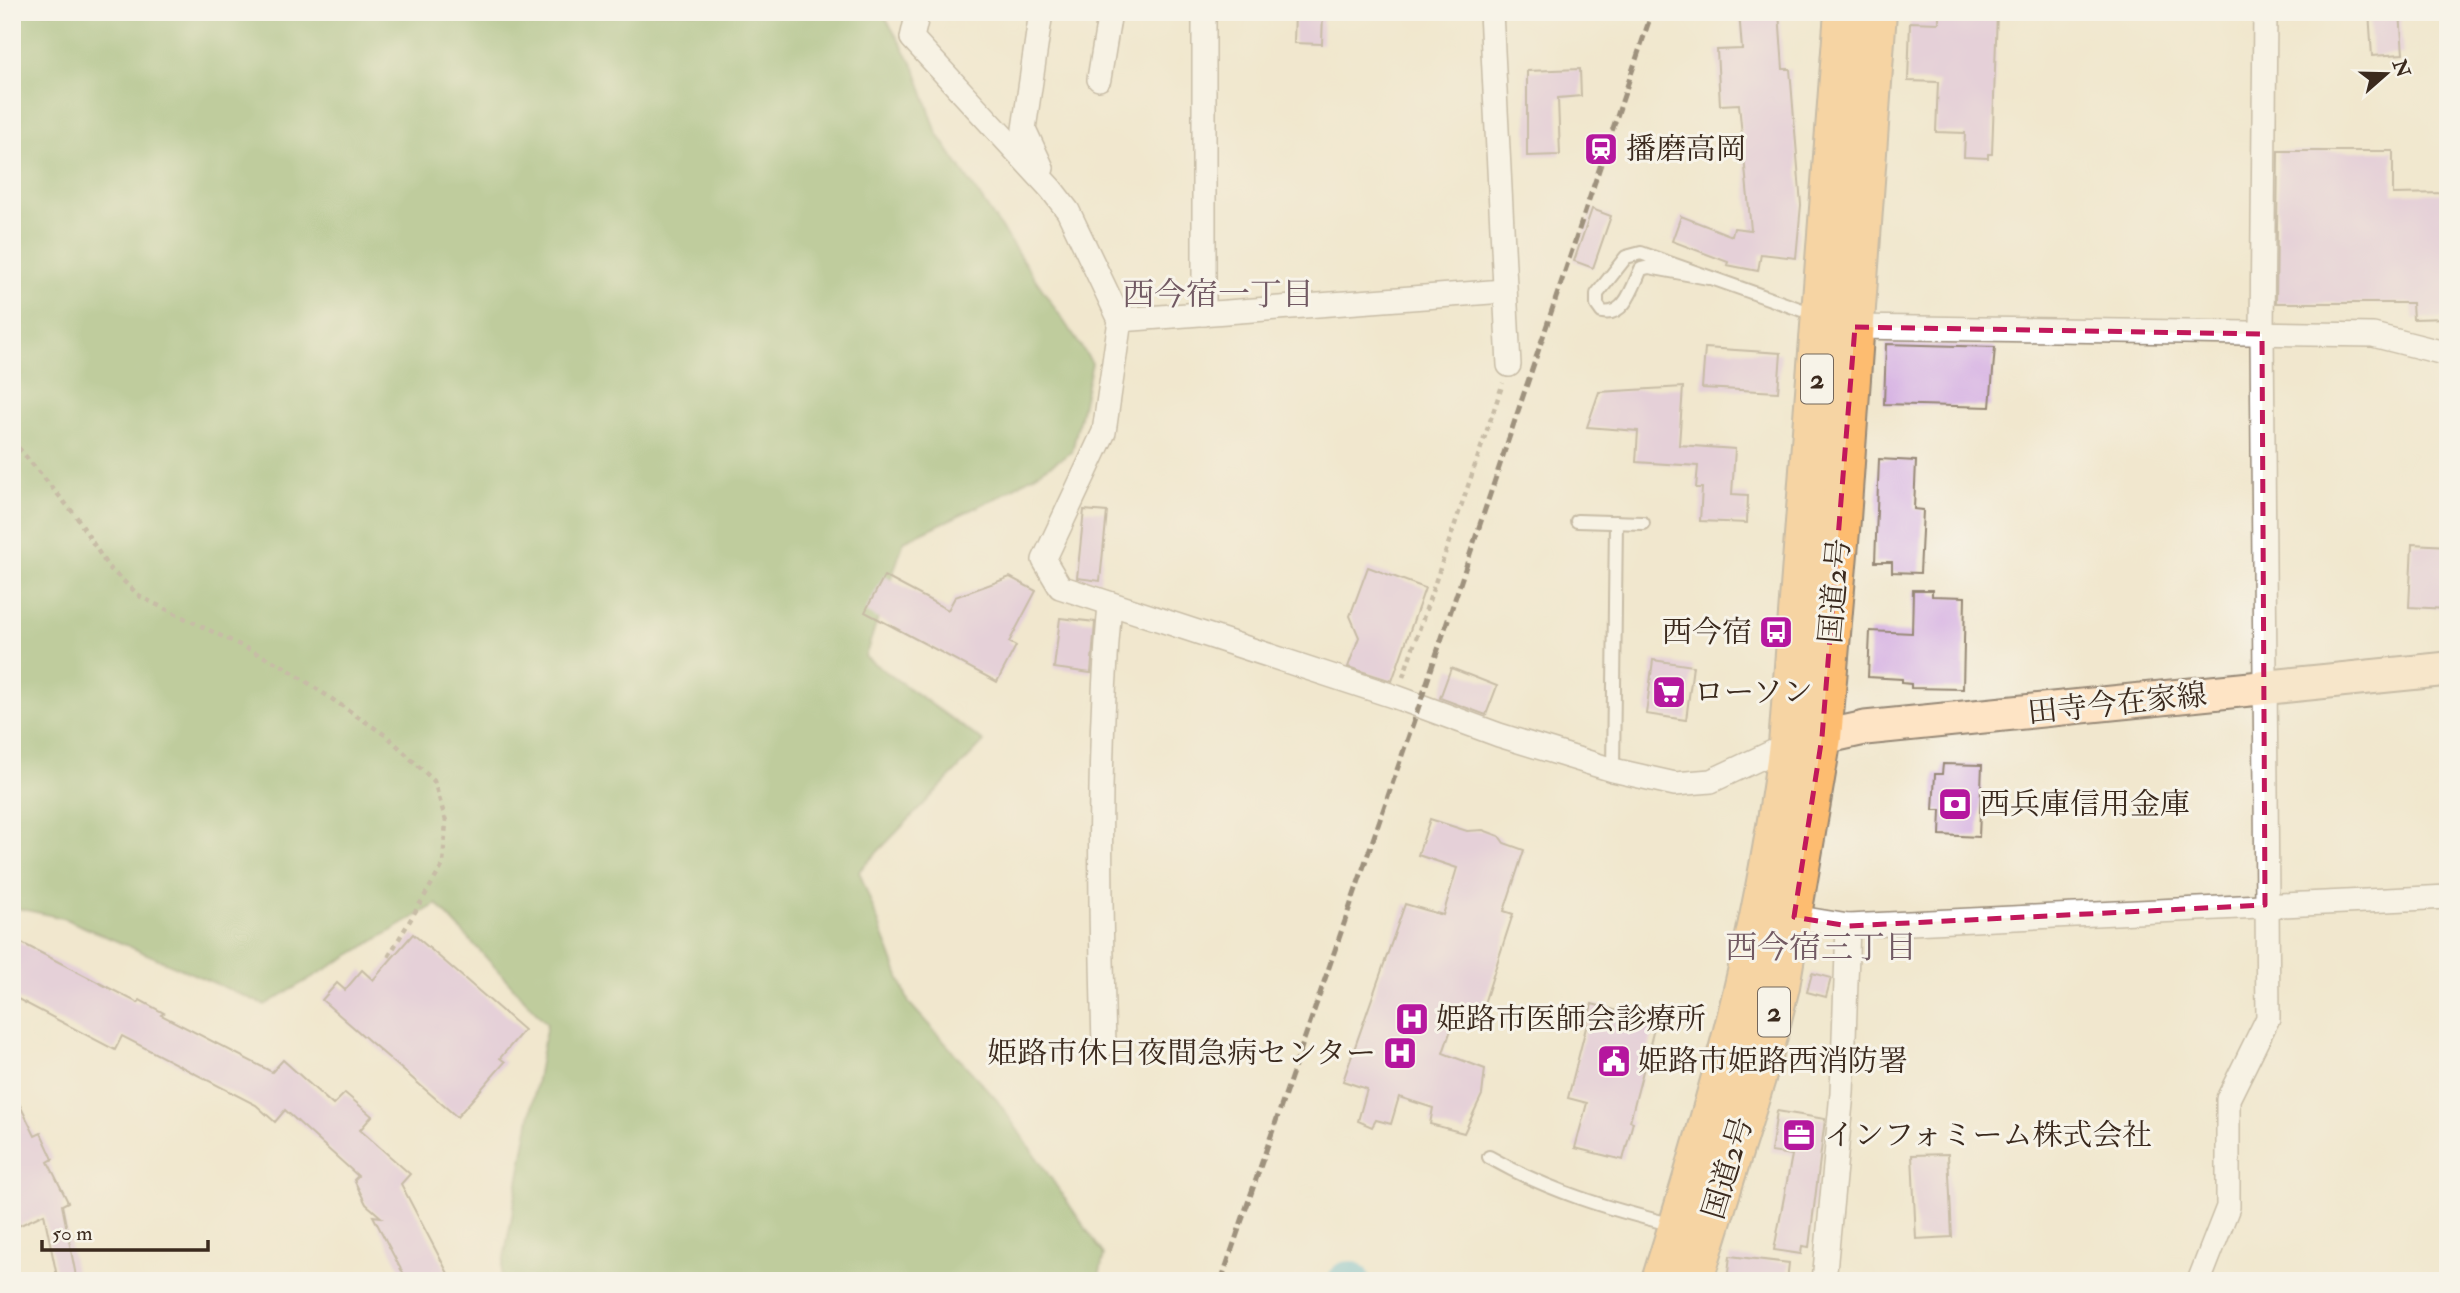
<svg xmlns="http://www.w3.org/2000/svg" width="2460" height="1293" font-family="'IM FELL Double Pica','Noto Serif JP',serif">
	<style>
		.forest { fill: #83ac64; stroke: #5f6b41; stroke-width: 2 }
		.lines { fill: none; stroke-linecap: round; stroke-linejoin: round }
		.river { stroke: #54b7d3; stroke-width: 40 }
		.building { fill: #d7b3e4 }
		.service-casing { stroke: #968876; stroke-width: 16 }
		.minor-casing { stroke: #968876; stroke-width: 26 }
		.secondary-casing { stroke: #968876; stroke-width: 37 }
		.trunk-casing { stroke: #968876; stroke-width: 42 }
		.path { stroke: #968876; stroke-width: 4.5; stroke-dasharray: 5 5; stroke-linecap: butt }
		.service { stroke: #fff; stroke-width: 12 }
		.minor { stroke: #fff; stroke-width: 23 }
		.secondary { stroke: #fee4c5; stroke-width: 33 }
		.trunk { stroke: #fdbc6f; stroke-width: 38 }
		.rail { stroke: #3b2a1e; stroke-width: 5; stroke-dasharray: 10 5; stroke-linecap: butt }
		.marked { fill: none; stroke: #c2185b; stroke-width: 5; stroke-dasharray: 14 9; stroke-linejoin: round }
		.labels { text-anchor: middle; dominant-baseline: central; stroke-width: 6; stroke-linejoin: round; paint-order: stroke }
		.shield { fill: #f7f3e8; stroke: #73665b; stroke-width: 2 }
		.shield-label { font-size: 28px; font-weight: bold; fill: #3b2a1e }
		.poi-label { font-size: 30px; fill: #3b2a1e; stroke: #f7f3e8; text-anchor: start }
		.street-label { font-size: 30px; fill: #3b2a1e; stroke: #f7f3e8 }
		.neighbourhood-label { font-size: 32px; fill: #725a63; stroke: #f7f3e8 }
	</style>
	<rect width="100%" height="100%" fill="#f7f3e8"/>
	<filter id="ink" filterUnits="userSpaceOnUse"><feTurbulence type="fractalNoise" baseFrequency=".0143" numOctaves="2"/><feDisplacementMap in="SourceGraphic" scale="14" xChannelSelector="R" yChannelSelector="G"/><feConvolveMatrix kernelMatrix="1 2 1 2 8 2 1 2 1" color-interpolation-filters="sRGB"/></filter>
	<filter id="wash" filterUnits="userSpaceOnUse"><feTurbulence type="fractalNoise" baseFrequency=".00686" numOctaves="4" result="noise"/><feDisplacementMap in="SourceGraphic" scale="28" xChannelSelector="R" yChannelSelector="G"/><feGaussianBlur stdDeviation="1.57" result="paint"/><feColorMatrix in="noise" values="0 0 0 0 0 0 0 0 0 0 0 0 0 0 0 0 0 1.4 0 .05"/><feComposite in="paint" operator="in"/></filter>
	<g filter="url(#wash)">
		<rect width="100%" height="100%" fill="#f1e7ce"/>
		<path class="forest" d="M12,12H882L915,68L937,133L1092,363L1072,452L998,497L904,541L865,657L984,742L859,871L909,1003L997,1100L1104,1255L1098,1281H500L547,1024L437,904L265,1005L63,918L12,907Z"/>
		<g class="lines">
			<path class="river" d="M1348,1281H1350"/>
		</g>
		<g id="blocks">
			<g class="building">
				<path d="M1295,12H1323L1322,44L1294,43Z"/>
				<path d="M1739,12H1779L1783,69H1790L1801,205L1796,258L1761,254L1758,271L1727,265L1728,262L1672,241L1681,216L1732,236L1734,228L1751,230L1739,104L1720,105L1717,50L1742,49Z"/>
				<path d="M1939,12H1997L1992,154H1988V158L1964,157L1965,133L1936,132L1938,82L1908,81L1910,22L1939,23Z"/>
				<path d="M2369,12H2400L2403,54L2372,56Z"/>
				<path d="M1580,69L1581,96L1558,98L1560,155L1527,156V71Z"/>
				<path d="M2278,151H2393V194L2447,193L2448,318L2413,319L2412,303H2276Z"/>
				<path d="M1592,209L1611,216L1593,268L1574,261Z"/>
				<path d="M1886,344L1995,347L1990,407L1884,404Z"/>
				<path d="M1705,348L1781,353L1778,392L1702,388Z"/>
				<path d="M1683,387L1679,445L1735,449L1732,494L1748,495L1747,523L1700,521L1702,488H1696L1698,466L1636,462L1638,431L1587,427L1599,392Z"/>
				<path d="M1879,459L1916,461L1914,509L1923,510L1920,573L1892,572V562H1875Z"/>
				<path d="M1084,510L1107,512L1100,581L1077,578Z"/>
				<path d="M2412,544L2448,546V609L2409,607Z"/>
				<path d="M1368,567L1425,588L1392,681L1348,667L1359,637L1350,616Z"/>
				<path d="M884,576L948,610L955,597L1010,577L1036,591L1009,642L1016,646L997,682L865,612Z"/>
				<path d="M1913,590H1932V596L1965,597L1963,689L1911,688V684L1902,683V679L1868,677L1870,631L1912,633Z"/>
				<path d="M1060,618L1095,622L1091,673L1054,668Z"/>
				<path d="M1653,660L1693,666L1686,720L1646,714Z"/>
				<path d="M1451,668L1497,686L1486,715L1440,698Z"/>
				<path d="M1943,764L1982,765L1979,837L1940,835L1941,810H1933L1935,774H1942Z"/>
				<path d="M1430,819L1467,831L1483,830L1499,836L1504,843L1524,850L1504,911L1513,914L1479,1019L1457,1012L1443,1053L1485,1069L1482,1095L1464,1133L1430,1124L1433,1108L1399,1097L1391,1124L1376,1120L1372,1127L1358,1121L1367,1089L1343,1081L1405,904L1443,915L1457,868L1418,855Z"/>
				<path d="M413,934L524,1030L500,1058L505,1062L457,1117L322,1000L337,983L345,990L362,970L373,980Z"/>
				<path d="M12,938L138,1003L140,1000L164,1013L161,1015L272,1072L283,1060L333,1105L345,1093L372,1116L360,1130L410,1174L401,1184L452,1281H407L373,1216L381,1217L366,1204L354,1180L358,1176L285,1110L275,1122L256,1105L122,1036L115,1050L12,996Z"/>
				<path d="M1812,973L1831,978L1826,997L1807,992Z"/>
				<path d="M1592,1004L1656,1021L1630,1121L1633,1122L1623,1160L1575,1148L1587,1103L1568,1098Z"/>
				<path d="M12,1089L35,1136L41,1133L53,1159L48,1162L68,1202L62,1205L77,1281H58L44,1214L12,1229Z"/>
				<path d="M1777,1111L1825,1119L1809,1247L1802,1246L1801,1254L1774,1250L1792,1155L1771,1152Z"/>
				<path d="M1948,1154L1952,1237L1916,1239L1912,1155Z"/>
				<path d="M1730,1256L1789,1263L1787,1281H1727Z"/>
			</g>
		</g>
	</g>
	<g filter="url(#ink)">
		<use href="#blocks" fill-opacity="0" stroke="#968876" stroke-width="2"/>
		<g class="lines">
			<g class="service-casing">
				<g id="service">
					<path d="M1708,278L1649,267L1641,269C1633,286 1625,317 1602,312L1597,305V294L1626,257L1641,253L1816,315"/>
					<path d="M1577,521L1643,523"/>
					<path d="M1613,770L1616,522"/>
					<path d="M1489,1157C1548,1191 1609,1209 1674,1225"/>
				</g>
			</g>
			<g class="minor-casing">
				<g id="minor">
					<path d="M918,12L912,38L1051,189L1068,211L1120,320L1104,432L1044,560L1060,587L1396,697L1499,735L1613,770L1675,784L1711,781L1788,745"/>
					<path d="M1041,12L1024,129L1042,168"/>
					<path d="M1204,12V314"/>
					<path d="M1491,12L1509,365"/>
					<path d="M1099,79L1110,12"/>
					<path d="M1120,320L1504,291"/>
					<path d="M1855,327L2373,335L2448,354"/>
					<path d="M1794,917L1848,926L2448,897"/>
					<path d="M1104,1045C1100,897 1097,752 1110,604"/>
					<path d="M1824,1281L1842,1093L1848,926"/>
					<path d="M2199,1281L2228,1207V1099L2268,1018L2262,334L2265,12"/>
				</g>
			</g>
			<g class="secondary-casing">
				<path id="secondary" d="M1797,743L1865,728L2448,669"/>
			</g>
			<g class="trunk-casing">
				<g id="trunk">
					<path d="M1661,1281C1718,1101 1764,932 1788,745L1844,12"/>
					<path d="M1693,1281L1764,1052L1780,986L1822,737L1841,519L1877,12"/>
				</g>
			</g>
			<g class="path">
				<path d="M12,440L76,516L108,567L141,597L283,666L388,737L434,781L446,821L443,865L387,959"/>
				<path d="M1403,677L1503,383"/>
			</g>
			<use href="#service" class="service"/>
			<use href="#minor" class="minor"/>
			<use href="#secondary" class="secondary"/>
			<use href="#trunk" class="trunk"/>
			<path class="rail" d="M1221,1281L1419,706L1652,12"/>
		</g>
	</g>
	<path d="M0 0H2460V1293H0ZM1855,327L2262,334L2265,905L1848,926L1794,917L1822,737Z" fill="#f1e7ce" fill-opacity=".55" fill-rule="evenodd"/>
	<path class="marked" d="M1855,327L2262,334L2265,905L1848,926L1794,917L1822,737Z"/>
	<defs>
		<g id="station-square" transform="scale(1.75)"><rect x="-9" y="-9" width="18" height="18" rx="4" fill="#b5179e" stroke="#f7f3e8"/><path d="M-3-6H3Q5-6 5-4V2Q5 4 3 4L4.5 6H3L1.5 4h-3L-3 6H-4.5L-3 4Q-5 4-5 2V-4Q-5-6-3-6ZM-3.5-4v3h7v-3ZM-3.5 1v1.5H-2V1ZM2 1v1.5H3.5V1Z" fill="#fff"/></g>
		<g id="bus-square" transform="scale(1.75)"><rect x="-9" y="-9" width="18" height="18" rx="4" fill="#b5179e" stroke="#f7f3e8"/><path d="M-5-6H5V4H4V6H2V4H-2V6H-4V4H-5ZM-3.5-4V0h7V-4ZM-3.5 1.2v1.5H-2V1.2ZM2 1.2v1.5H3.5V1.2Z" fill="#fff"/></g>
		<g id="supermarket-square" transform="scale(1.75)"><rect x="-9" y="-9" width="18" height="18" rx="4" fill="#b5179e" stroke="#f7f3e8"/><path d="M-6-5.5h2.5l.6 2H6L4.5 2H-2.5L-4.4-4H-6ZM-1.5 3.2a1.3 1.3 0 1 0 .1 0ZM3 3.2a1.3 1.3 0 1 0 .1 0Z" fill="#fff"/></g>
		<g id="bank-square" transform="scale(1.75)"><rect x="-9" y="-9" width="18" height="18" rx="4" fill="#b5179e" stroke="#f7f3e8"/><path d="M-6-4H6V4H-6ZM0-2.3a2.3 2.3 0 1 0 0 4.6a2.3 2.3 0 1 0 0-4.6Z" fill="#fff"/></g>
		<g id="hospital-square" transform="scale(1.75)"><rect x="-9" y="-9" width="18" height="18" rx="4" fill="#b5179e" stroke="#f7f3e8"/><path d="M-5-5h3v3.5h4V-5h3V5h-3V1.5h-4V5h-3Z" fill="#fff"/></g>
		<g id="civic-square" transform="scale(1.75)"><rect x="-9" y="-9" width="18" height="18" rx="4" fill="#b5179e" stroke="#f7f3e8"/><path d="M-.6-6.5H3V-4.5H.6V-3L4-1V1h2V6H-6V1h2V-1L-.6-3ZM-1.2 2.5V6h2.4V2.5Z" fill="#fff"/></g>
		<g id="office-square" transform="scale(1.75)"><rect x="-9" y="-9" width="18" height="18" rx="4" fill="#b5179e" stroke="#f7f3e8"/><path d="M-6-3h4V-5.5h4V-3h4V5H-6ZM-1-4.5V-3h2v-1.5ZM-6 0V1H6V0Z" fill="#fff"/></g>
	</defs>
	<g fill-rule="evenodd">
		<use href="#station-square" x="1601" y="149"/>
		<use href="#bus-square" x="1776" y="632"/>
		<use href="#supermarket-square" x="1669" y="692"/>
		<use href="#bank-square" x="1955" y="804"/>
		<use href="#hospital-square" x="1412" y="1019"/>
		<use href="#hospital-square" x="1400" y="1053"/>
		<use href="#civic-square" x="1614" y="1061"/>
		<use href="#office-square" x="1799" y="1135"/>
	</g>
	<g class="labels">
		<g class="shield">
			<rect x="1801" y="354.5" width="32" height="49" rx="5"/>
			<rect x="1758" y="987.5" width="32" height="49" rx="5"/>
		</g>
		<g class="shield-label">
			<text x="1817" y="379">2</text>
			<text x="1774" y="1012">2</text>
		</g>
		<g class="poi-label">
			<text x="1626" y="149">播磨高岡</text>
			<text x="1752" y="632" text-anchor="end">西今宿</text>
			<text x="1694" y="692">ローソン</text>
			<text x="1980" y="804">西兵庫信用金庫</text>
			<text x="1436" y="1019">姫路市医師会診療所</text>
			<text x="1376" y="1053" text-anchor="end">姫路市休日夜間急病センター</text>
			<text x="1638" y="1061">姫路市姫路西消防署</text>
			<text x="1824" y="1135">インフォミーム株式会社</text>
		</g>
		<g class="street-label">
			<text transform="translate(1835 591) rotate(-85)">国道2号</text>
			<text transform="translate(2117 704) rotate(-6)">田寺今在家線</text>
			<text transform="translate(1728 1168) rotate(-73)">国道2号</text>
		</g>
		<g class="neighbourhood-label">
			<text x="1218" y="295">西今宿一丁目</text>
			<text x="1821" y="948">西今宿三丁目</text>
		</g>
	</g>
	<rect width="2460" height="1293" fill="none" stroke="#f7f3e8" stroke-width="42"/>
	<g transform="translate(2386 74) rotate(70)" stroke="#f7f3e8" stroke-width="5" paint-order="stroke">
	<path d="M0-5L12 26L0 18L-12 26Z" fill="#3b2a1e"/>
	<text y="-10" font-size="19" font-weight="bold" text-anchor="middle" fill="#3b2a1e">N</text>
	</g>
	<path d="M42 1240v10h166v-10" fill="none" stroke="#3b2a1e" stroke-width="3.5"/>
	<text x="52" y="1240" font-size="21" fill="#3b2a1e" stroke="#f7f3e8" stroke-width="5" paint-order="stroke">50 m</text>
</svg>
